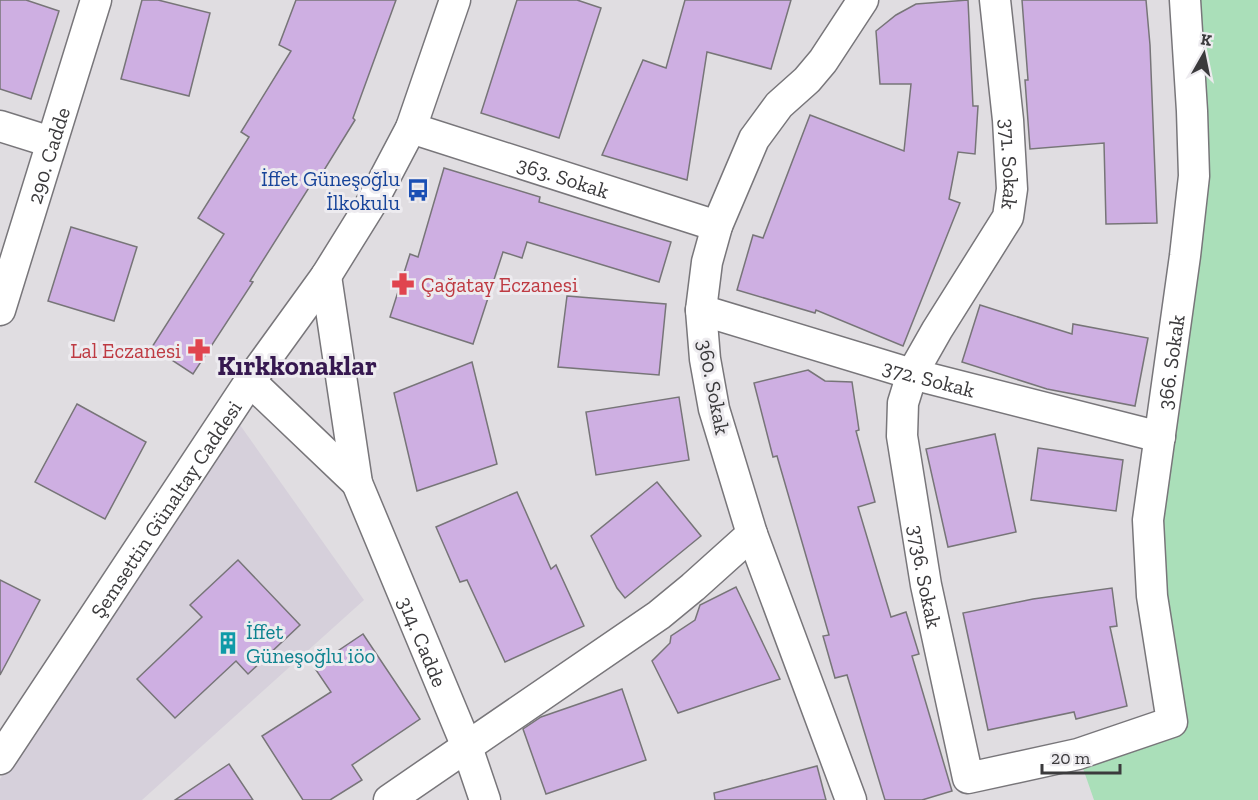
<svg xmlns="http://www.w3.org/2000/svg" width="1258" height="800" font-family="'Zilla Slab',serif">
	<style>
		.built { fill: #d6d0db }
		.green { fill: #aadfb9 }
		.building { fill: #ceafe2; stroke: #777578; stroke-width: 1.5 }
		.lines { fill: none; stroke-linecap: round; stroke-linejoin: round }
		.minor-casing { stroke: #78767a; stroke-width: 33 }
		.minor { stroke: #fff; stroke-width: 30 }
		.labels { text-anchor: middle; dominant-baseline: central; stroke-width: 6; stroke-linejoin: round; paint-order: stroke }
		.street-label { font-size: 21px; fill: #3b3a3c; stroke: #edebef }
		.transit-label { font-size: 21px; fill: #164399; stroke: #edebef; text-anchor: end }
		.health-label { font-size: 21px; fill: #be3a42; stroke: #edebef; text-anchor: start }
		.culture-label { font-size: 21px; fill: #0d838f; stroke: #edebef; text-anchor: start }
		.district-label { font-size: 27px; font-weight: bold; fill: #361850; stroke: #edebef }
	</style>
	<rect width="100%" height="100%" fill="#e0dde1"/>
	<path class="built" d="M240,425L364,600L142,800H0V779Z"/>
	<path class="green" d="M1185,0H1258V800H1094L1078,754L1172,722L1152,596L1185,256Z"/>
	<g class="building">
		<path d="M0,0H26L59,11L31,99L0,89Z"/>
		<path d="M142,0H158L210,13L189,96L121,79Z"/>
		<path d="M296,0H396L353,118L355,120L318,180L315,178L250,281L253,282L193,374L152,347L224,234L198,218L249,137L241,132L291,51L279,45Z"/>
		<path d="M517,0H577L601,8L559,138L481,113Z"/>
		<path d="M685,0H791L771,69L707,52L687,180L602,155L643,60L666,68Z"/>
		<path d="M968,0L973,106H978L975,154L958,152L949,199L960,203L903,346L816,310L815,313L737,290L753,235L763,238L810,115L904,151L911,84H880L876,31L896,15L916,4Z"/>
		<path d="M1022,0H1146L1150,45L1157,223L1106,224L1104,143L1030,149L1025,80H1028Z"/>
		<path d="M444,168L540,197L539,202L671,242L659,282L527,242L522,258L503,252L473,344L390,317L410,254L418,257Z"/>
		<path d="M71,227L137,247L114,321L48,301Z"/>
		<path d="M567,296L666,304L659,375L558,367Z"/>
		<path d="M980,305L1072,334L1073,324L1148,338L1135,406L1047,389L962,362Z"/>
		<path d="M472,362L497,464L417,491L394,393Z"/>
		<path d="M808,370L825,381L852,382L859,430L856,431L875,502L858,507L891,617L906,612L919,654L912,656L952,791L922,800H885L847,675L835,678L823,636L829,635L777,456L773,457L754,383Z"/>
		<path d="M679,397L689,460L596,475L586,412Z"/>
		<path d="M77,404L146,442L105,519L35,482Z"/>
		<path d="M995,434L1016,532L948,547L926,449Z"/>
		<path d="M1038,448L1123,460L1116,511L1031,500Z"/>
		<path d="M657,482L701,536L625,598L617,588L591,536Z"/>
		<path d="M517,492L551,569L556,565L584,626L505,662L467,580L460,582L436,527Z"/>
		<path d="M238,560L300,625L248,674L236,661L175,718L137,679L202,617L190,605Z"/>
		<path d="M0,580L40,600L0,675Z"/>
		<path d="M736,587L780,679L678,713L652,661L670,643L671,636L695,620L700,605Z"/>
		<path d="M1112,588L1117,626L1110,627L1127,706L1076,719L1074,712L988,730L963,613L1033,599Z"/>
		<path d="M363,634L420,719L352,765L362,780L330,800H303L262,736L331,692L314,667Z"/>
		<path d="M622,689L646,760L546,794L523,729L541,717Z"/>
		<path d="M229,764L253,800H175Z"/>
		<path d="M817,766L826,800H715L714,793Z"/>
	</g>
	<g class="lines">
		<g class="minor-casing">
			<g id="minor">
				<path id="s1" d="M995,0L1008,120L1012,189L1008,217L937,330L912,374L903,403L902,436L926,585L968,778L1078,754L1172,722L1152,596L1148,520L1185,256L1194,176L1192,111L1185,0"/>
				<path d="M0,126L51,142"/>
				<path id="s2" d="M411,128L717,226"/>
				<path id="s3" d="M326,276L357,483L467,747L485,800"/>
				<path id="s4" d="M0,310L96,0"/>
				<path id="s5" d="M701,310L912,374L1160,437"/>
				<path d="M250,381L357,483"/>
				<path id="s6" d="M0,759L250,381L326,276L372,202L411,128L455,0"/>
				<path d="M389,800L659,615L693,587L752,534"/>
				<path d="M851,800L752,534L714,409L705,359L701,310L707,262L717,226L754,139L779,105L807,80L823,61L863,0"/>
			</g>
		</g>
		<use href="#minor" class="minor"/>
	</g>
	<defs>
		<g id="bus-bare" transform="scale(1.8)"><path d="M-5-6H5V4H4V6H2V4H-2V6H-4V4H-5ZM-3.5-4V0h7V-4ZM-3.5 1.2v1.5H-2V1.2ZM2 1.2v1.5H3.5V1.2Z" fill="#1a4fb4" stroke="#edebef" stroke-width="2.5" paint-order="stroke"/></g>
		<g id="pharmacy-bare" transform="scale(1.8)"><path d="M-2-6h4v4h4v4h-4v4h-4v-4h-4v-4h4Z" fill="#e0444e" stroke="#edebef" stroke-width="2.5" paint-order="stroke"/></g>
		<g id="building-bare" transform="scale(1.8)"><path d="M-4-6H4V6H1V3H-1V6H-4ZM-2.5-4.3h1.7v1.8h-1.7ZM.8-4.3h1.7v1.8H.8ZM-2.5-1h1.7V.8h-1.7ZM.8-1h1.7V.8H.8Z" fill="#0f9aa8" stroke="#edebef" stroke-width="2.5" paint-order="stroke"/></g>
	</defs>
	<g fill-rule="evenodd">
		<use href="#bus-bare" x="418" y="190"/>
		<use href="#pharmacy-bare" x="403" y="284"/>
		<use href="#pharmacy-bare" x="199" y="350"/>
		<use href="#building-bare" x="228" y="643"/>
	</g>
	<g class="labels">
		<g class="street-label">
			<text stroke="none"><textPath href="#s4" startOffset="162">290. Cadde</textPath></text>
			<text stroke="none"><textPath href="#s1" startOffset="165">371. Sokak</textPath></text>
			<text stroke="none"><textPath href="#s2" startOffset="160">363. Sokak</textPath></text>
			<text stroke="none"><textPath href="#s1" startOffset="1389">366. Sokak</textPath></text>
			<text stroke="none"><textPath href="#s5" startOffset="238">372. Sokak</textPath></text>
			<text transform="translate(714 387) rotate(79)">360. Sokak</text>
			<text stroke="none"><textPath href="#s6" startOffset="300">Şemsettin Günaltay Caddesi</textPath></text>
			<text stroke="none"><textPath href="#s1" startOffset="608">3736. Sokak</textPath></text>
			<text stroke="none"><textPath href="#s3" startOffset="381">314. Cadde</textPath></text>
		</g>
		<g class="transit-label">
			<text x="400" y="178">İffet Güneşoğlu<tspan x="400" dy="24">İlkokulu</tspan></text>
		</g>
		<g class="health-label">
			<text x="421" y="284">Çağatay Eczanesi</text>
			<text x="181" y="350" text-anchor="end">Lal Eczanesi</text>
		</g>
		<g class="culture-label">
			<text x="246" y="631">İffet<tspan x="246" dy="24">Güneşoğlu iöo</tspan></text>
		</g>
		<g class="district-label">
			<text x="297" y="366">Kırkkonaklar</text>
		</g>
	</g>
	<g transform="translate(1204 54) rotate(9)" stroke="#edebef" stroke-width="4.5" paint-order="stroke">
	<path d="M0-4.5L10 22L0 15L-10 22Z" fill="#3b3a3c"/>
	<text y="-9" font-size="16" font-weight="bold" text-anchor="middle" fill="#3b3a3c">K</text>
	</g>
	<path d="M1042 764v9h78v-9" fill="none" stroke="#3b3a3c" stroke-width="3"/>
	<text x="1051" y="764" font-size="18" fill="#3b3a3c" stroke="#edebef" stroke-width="4.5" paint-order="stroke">20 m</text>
</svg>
